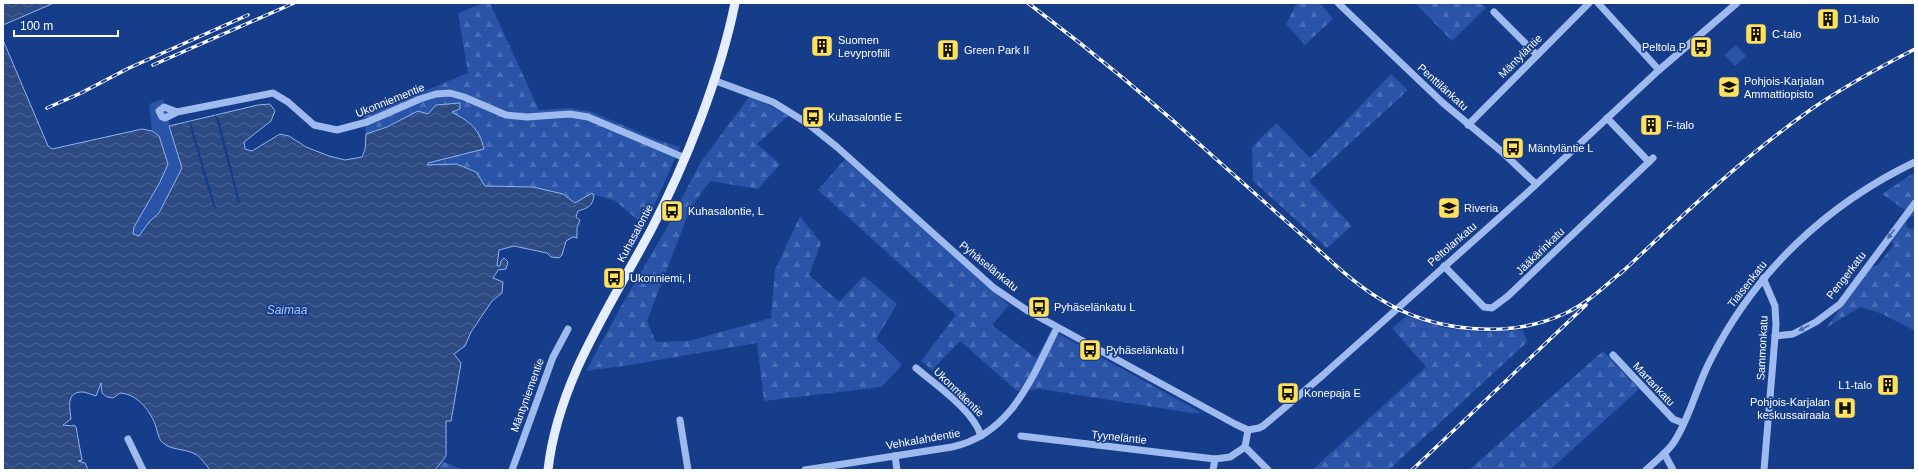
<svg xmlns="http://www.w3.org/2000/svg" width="1918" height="473" font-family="Helvetica,sans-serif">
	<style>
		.green { fill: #2954a8 }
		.forest { fill: url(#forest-firs) }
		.water { fill: url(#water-waves); stroke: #90b3f1 }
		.pier { fill: #163d89 }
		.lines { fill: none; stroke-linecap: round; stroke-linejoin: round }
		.minor { stroke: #9ebaee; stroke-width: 7 }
		.major { stroke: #e5edff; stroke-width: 9 }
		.rail-casing { stroke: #fff; stroke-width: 3.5 }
		.rail { stroke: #163d89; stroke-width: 2; stroke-dasharray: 6; stroke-linecap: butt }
		.oneway { fill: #4669ac }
		.labels { text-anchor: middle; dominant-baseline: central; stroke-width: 3.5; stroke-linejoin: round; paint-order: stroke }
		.poi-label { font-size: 11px; fill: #fff; stroke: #163d89; text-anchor: start }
		.street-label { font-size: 11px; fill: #fff; stroke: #163d89 }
		.water-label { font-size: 12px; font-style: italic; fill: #aac5f6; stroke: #163d89 }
	</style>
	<defs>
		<pattern id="forest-firs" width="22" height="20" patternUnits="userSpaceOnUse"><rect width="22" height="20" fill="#2954a8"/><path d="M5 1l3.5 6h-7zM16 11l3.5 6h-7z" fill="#496eb5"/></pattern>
		<pattern id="water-waves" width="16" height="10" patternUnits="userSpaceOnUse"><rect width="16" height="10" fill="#2d4a83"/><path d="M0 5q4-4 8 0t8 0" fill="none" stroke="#4c6596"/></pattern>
	</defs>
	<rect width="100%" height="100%" fill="#163d89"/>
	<g class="green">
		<path d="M1736,45L1746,56L1735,66L1724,55Z"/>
		<path d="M163,99L182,168L159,213L149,222L139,236L133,234L134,227L146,204L159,136L152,131L149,104Z"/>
	</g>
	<g class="forest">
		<path d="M484,3H490L539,110L570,108L592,112L657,140L680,147L645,226L614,200L594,195L592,193L575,203L563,194L533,187L485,186L476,172L457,164L426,165L428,114L418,111L387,127L366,134L364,116L468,73L458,13Z"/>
		<path d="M1297,3H1320L1333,19L1305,45L1286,24Z"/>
		<path d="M1415,3H1481L1486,8L1452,41Z"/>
		<path d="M1391,74L1408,90L1309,181L1352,226L1327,248L1253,181L1252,147L1276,123L1310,158Z"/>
		<path d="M749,97L771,106L788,116L757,144L780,164L758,189L710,181L691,207L647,321L656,342L689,341L771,318L775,270L800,216L821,243L809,275L839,302L864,276L897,304L876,339L902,365L881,387L764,401L757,343L629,365L586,371L623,303L665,231L700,163Z"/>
		<path d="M845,159L1009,305L992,325L1036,358L1052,330L1202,413H1192L1040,389L1017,391L960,341L932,370L921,361L956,315L818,190Z"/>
		<path d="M1915,172V211L1914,216H1911L1906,222L1907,228L1915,229V331L1880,313L1860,307L1826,328L1871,267L1877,266L1894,245L1891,240L1905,210L1882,194Z"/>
		<path d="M1407,316L1444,328L1483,332L1523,330L1527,342L1389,470H1312L1426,367L1392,328Z"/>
		<path d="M1603,351L1639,389L1550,470H1469Z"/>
		<path d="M441,461L464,470H440L438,465Z"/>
	</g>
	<g class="water">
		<path d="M3,3H54L3,25Z"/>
		<path d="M3,40L48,146L52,149L142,129L152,131L159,136L168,164L160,182L134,227L133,234L139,236L149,222L159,213L182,168L169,126L258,105L270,104L275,111L271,121L244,142L245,149L252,151L280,134L289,136L306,147L329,156L345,160L362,157L365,150L366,134L387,127L418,111L428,114L436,105L460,103V109L452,112C470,122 479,128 484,149L428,163L427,165L457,164L476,172L485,186L533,187L563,194L575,203L592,193L594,195C593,206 588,208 578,211L576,217L580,220L577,228V238L573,237L566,241L562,255L559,258L551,257L547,253L514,246L499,250L497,266H500L501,261L504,258L508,262L506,269L498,270L493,278L503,282L502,293L492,301L471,332L465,346L454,354L461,363L451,421H446V456L435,470H210C206,465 201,457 195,454C185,448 169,451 161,441C158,437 157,429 155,424C149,409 137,394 120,393L113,398L107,397L102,393L101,383L96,396C92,395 88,393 84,392C65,391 70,408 71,419L63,425L72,426L74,425L76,427L82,460L78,461L85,463L88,470H3Z"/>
	</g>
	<g class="pier">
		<path d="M215,114L219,119L240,202L238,203Z"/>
		<path d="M190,120L216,208L214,209L190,127Z"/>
	</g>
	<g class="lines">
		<g class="minor">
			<path d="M1338,3L1443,103L1501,151L1536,184"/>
			<path d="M1598,3L1659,70"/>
			<path d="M1494,12L1537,55"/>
			<path d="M713,80L773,102L807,123L837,147L994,288L1028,311L1235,424L1248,430L1259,428L1263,426L1323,375L1528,192L1659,70L1737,3"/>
			<path d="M177,112L165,118L162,117L159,111L164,107L177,112L273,93L288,102L314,125L337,130L367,122L420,99L436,94L450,93L464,97L506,115L527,117L570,114L588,117L685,158"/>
			<path d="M1607,118L1649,162"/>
			<path d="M1468,125L1589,3"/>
			<path d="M1444,266L1484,307L1492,308L1508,296L1653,158"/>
			<path d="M1763,278L1775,306L1776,325L1764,470"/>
			<path d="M1775,336L1793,334L1816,322L1840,304L1915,203"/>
			<path d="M1613,355L1673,419L1683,423"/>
			<path d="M916,368C936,385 974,411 981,436"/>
			<path d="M680,420L688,470"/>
			<path d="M1248,430L1245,447L1268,470"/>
			<path d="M1021,436L1215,459"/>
			<path d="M128,439L143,470"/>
			<path d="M1664,453L1673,470"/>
			<path d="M895,456L897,470"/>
			<path d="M512,470L553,357L568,329"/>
			<path d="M805,470L952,447C1012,434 1032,377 1057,328"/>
			<path d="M1213,470L1215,459L1230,457L1245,447"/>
			<path d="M1646,470C1655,461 1667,453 1674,442C1690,418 1697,385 1711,359C1755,272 1827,204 1915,162"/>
		</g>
		<path class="major" d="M548,470C558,381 610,307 651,230C686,163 720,77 735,3"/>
		<g class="rail-casing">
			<g id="rail">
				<path d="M1028,3C1093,52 1156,104 1216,159C1248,187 1280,216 1312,244C1333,263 1355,284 1380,299C1432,332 1509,340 1566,313C1588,303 1606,285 1624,270"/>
				<path d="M153,65L294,3"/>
				<path d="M47,108L81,93L129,68L248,15"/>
				<path d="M1620,274C1682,216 1743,157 1813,108C1845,86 1880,67 1915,49"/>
				<path d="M1412,470L1586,305"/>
			</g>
		</g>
		<use href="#rail" class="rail"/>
	</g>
	<defs><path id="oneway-solid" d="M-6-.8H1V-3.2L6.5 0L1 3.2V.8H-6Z"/></defs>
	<g class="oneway">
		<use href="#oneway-solid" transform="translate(1891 234) rotate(127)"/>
		<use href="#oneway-solid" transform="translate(1804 328) rotate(152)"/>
	</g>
	<defs>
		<g id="building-square" transform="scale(1.15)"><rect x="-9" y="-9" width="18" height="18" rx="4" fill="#ffe15b" stroke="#163d89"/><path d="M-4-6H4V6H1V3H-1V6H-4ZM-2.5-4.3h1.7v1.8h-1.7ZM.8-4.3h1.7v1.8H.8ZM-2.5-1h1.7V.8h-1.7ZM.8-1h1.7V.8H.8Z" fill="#111"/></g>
		<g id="bus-square" transform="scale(1.15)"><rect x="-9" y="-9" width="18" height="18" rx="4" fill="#ffe15b" stroke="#163d89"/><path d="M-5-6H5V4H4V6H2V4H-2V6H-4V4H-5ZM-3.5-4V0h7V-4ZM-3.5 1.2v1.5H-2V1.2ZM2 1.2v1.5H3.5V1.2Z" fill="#111"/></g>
		<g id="school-square" transform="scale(1.15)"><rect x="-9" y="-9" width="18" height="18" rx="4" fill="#ffe15b" stroke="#163d89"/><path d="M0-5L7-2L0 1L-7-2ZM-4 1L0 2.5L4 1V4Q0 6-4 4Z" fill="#111"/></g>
		<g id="hospital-square" transform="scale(1.15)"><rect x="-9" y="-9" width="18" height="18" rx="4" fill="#ffe15b" stroke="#163d89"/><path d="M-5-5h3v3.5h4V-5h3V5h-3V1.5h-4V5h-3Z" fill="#111"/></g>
	</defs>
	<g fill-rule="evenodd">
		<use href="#building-square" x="1828" y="19"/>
		<use href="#building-square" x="1756" y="34"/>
		<use href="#building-square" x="822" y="46"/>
		<use href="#bus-square" x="1701" y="47"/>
		<use href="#building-square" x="948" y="50"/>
		<use href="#school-square" x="1729" y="87"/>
		<use href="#bus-square" x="813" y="117"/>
		<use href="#building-square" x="1651" y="125"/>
		<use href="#bus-square" x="1513" y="148"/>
		<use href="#school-square" x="1449" y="208"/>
		<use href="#bus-square" x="672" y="211"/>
		<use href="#bus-square" x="614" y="278"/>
		<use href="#bus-square" x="1039" y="307"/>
		<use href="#bus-square" x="1090" y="350"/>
		<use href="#building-square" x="1888" y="385"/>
		<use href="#bus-square" x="1288" y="393"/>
		<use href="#hospital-square" x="1845" y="408"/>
	</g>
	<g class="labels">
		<g class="poi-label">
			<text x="1844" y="19">D1-talo</text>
			<text x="1772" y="34">C-talo</text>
			<text x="838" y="40">Suomen<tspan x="838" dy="13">Levyprofiili</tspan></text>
			<text x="1686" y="47" text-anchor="end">Peltola P</text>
			<text x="964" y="50">Green Park II</text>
			<text x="1744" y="81">Pohjois-Karjalan<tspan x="1744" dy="13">Ammattiopisto</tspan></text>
			<text x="828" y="117">Kuhasalontie E</text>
			<text x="1666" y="125">F-talo</text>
			<text x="1528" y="148">Mäntyläntie L</text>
			<text x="1464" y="208">Riveria</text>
			<text x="688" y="211">Kuhasalontie, L</text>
			<text x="630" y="278">Ukonniemi, I</text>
			<text x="1054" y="307">Pyhäselänkatu L</text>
			<text x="1106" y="350">Pyhäselänkatu I</text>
			<text x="1872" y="385" text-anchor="end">L1-talo</text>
			<text x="1304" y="393">Konepaja E</text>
			<text x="1830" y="402" text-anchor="end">Pohjois-Karjalan<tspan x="1830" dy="13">keskussairaala</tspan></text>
		</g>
		<g class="street-label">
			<text transform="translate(1520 56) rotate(-45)">Mäntyläntie</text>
			<text transform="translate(1443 87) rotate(42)">Penttilänkatu</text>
			<text transform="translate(390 100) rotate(-22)">Ukonniementie</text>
			<text transform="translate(635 233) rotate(-62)">Kuhasalontie</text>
			<text transform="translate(1452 244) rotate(-41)">Peltolankatu</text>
			<text transform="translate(1540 251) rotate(-44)">Jääkärinkatu</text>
			<text transform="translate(989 266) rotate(39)">Pyhäselänkatu</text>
			<text transform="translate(1846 275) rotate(-52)">Pengerkatu</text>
			<text transform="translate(1747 284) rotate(-52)">Tiaisenkatu</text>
			<text transform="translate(1762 348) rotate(-87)">Sammonkatu</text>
			<text transform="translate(1654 384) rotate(47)">Martankatu</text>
			<text transform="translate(959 392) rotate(44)">Ukonmäentie</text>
			<text transform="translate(527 395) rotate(-70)">Mäntyniementie</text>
			<text transform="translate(1119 437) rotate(6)">Tyyneläntie</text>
			<text transform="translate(923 439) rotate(-10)">Vehkalahdentie</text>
		</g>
		<g class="water-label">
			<text x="287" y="310">Saimaa</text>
		</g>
	</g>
	<rect width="1918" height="473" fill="none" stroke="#ffffff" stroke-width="8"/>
	<path d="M14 30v6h104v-6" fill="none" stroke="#ffffff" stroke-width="2"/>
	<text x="20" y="30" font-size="12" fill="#ffffff" stroke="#163d89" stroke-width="3" paint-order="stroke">100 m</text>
</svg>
